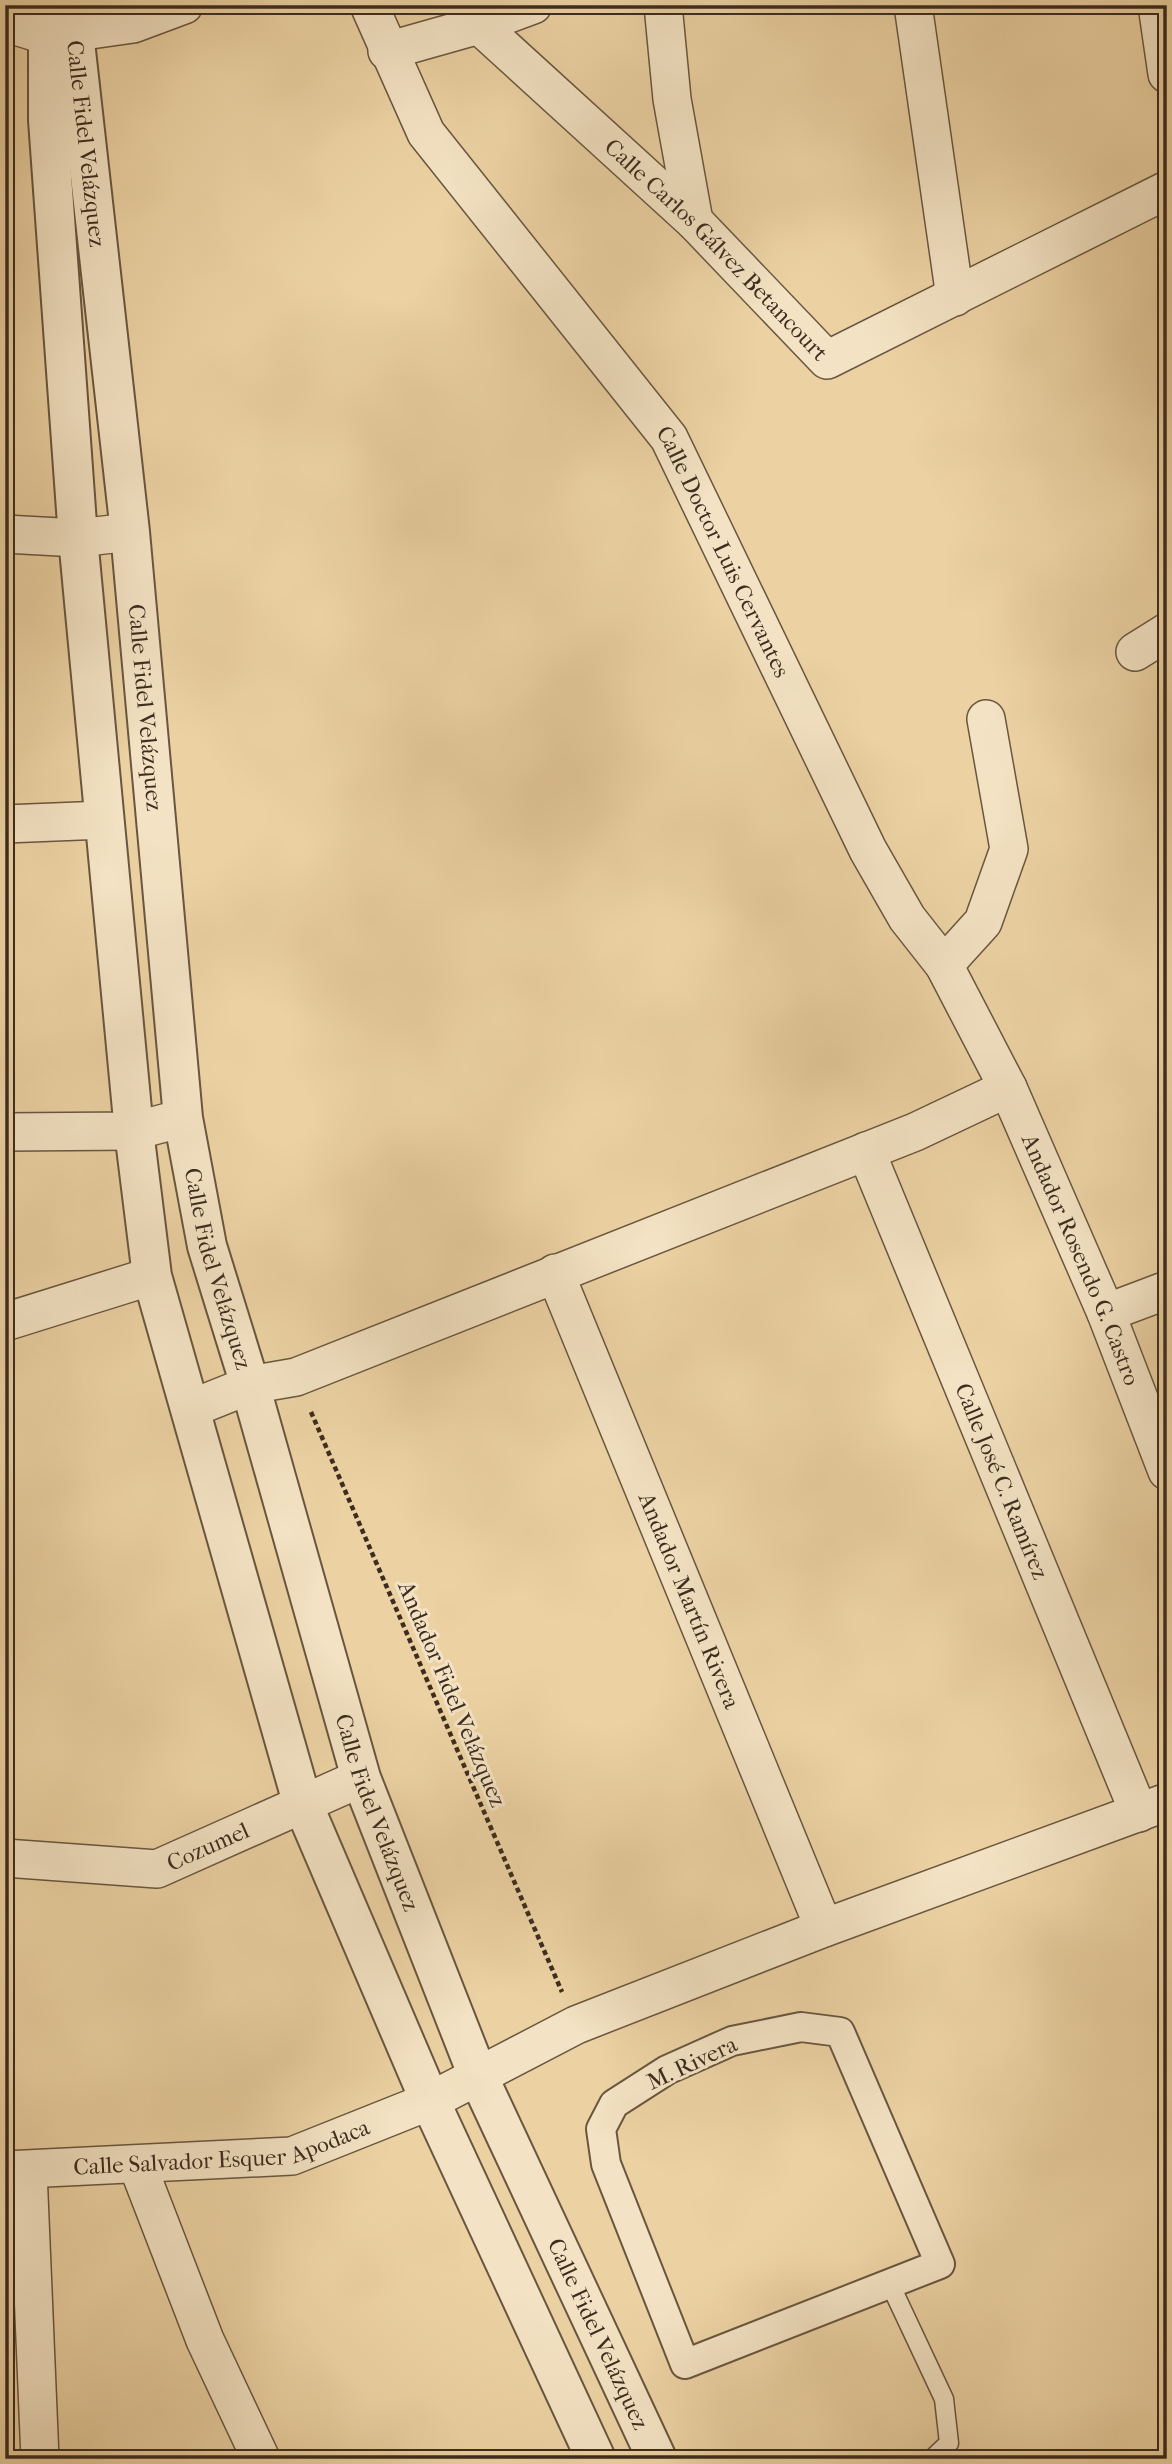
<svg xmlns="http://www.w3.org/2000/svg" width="1172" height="2464" font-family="'IM FELL French Canon',serif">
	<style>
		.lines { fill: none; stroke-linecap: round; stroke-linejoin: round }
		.service-casing { stroke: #695640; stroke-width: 21 }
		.pedestrian-casing { stroke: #695640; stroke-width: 32 }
		.minor-casing { stroke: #695640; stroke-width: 40 }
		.tertiary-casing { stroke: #695640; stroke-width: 42 }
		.path { stroke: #3d2c1f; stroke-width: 4.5; stroke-dasharray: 5 3.5; stroke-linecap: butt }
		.service { stroke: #f3e2c3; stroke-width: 18 }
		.pedestrian { stroke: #f3e2c3; stroke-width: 28 }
		.minor { stroke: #f3e2c3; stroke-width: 37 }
		.tertiary { stroke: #f3e2c3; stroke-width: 38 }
		.labels { text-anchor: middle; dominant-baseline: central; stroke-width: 6; stroke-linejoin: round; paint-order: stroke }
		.street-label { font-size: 23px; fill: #3d2c1f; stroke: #f3e2c3 }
	</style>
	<rect width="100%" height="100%" fill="#ecd2a3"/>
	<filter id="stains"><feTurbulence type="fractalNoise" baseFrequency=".00286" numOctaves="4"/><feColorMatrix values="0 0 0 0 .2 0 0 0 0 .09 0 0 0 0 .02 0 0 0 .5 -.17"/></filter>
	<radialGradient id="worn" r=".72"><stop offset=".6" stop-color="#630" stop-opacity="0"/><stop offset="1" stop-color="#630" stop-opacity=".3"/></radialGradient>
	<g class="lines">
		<g class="service-casing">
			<path id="service" d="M890,2284L944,2399L949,2443L932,2459"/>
		</g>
		<g class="pedestrian-casing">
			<path id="pedestrian" d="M801,2027L840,2032L940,2264L685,2364L606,2164L601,2129L614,2104L667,2070L732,2041Z"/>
		</g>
		<g class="minor-casing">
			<g id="minor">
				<path id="s1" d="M369,5L426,133L669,438L868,850L907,918L944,965L1008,1088L1106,1313L1167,1471"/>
				<path d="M663,5L672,99L694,221"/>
				<path d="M913,5L955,297"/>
				<path d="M1157,5L1167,74"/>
				<path d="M6,23L48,36L133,24L184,5"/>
				<path id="s2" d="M479,25L694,221L827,360L1167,190"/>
				<path d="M387,51L479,25L533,5"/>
				<path d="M5,534L78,538L130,532"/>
				<path d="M1135,652L1167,632"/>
				<path d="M5,824L104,820"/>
				<path d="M944,965L983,922L1009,849L986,719"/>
				<path d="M5,1132L134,1131L183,1118"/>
				<path id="s3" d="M866,1151L1139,1813"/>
				<path id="s4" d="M555,1273L824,1928"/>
				<path d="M1106,1313L1167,1290"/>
				<path d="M5,1322L152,1276"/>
				<path d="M190,1409L250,1385L296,1377L915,1132L1008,1088"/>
				<path id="s5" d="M5,1858L157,1869L361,1778"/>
				<path d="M137,2164L205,2340L261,2459"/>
				<path id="s6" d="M5,2170L292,2156L430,2101L576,2025L824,1928L1167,1802"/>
				<path d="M28,2171L40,2459"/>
			</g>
		</g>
		<g class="tertiary-casing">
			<g id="tertiary">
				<path d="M42,5L48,36V120L78,538L134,1131L152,1276L302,1802L430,2101L596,2459"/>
				<path id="s7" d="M68,5L74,33L130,532L183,1118L207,1246L250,1385L361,1778L478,2076L657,2459"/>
			</g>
		</g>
		<path class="path" d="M311,1412L562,1992"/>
		<use href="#service" class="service"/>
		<use href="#pedestrian" class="pedestrian"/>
		<use href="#minor" class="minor"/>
		<use href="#tertiary" class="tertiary"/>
	</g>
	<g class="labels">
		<g class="street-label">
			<text stroke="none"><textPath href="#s7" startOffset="140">Calle Fidel Velázquez</textPath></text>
			<text stroke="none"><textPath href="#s2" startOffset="327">Calle Carlos Gálvez Betancourt</textPath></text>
			<text stroke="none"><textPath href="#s1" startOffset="656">Calle Doctor Luis Cervantes</textPath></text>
			<text stroke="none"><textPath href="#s7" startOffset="707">Calle Fidel Velázquez</textPath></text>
			<text stroke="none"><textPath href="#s1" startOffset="1451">Andador Rosendo G. Castro</textPath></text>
			<text stroke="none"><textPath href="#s7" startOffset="1274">Calle Fidel Velázquez</textPath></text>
			<text stroke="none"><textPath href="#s3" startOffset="357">Calle José C. Ramírez</textPath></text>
			<text stroke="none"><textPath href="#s4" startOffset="354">Andador Martín Rivera</textPath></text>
			<text transform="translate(452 1694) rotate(67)">Andador Fidel Velázquez</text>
			<text stroke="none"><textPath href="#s7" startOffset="1841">Calle Fidel Velázquez</textPath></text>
			<text stroke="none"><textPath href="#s5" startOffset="208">Cozumel</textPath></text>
			<text transform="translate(692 2063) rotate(-25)">M. Rivera</text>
			<text stroke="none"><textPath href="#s6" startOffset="219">Calle Salvador Esquer Apodaca</textPath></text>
			<text stroke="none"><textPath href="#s7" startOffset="2408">Calle Fidel Velázquez</textPath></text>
		</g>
	</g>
	<rect width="1172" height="2464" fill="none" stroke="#ecd2a3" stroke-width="28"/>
	<rect x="7" y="7" width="1158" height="2450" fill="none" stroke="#3d2c1f" stroke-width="3.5"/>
	<rect x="14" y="14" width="1144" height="2436" fill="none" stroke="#3d2c1f" stroke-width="2"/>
	<rect width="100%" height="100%" filter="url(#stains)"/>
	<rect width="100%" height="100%" fill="url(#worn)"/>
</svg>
